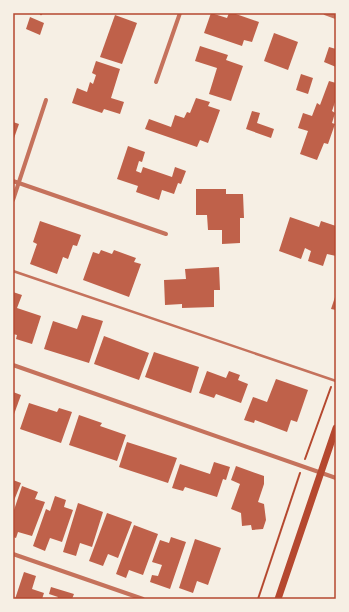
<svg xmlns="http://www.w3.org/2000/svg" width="349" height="612" font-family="'Archivo Narrow',sans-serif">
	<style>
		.building { fill: #bf614a }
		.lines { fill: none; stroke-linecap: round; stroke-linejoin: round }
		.path { stroke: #b5482f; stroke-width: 2 }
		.service { stroke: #c5725c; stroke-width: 2.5 }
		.minor { stroke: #c5725c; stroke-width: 4 }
		.secondary { stroke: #b5482f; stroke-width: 7 }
		.neatline { fill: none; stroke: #b5482f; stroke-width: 1.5 }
	</style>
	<rect width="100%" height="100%" fill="#f6efe4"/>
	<g class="building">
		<path d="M211,13L227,18L229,13H233L259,22L252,42L244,40L242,46L204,33Z"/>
		<path d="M115,15L137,23L122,64L100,57Z"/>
		<path d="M30,17L44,23L40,35L26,29Z"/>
		<path d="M274,33L298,42L288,70L264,61Z"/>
		<path d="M200,46L228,55L226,60L243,66L231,101L209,94L217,68L195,61Z"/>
		<path d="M329,47L336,49V67L324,62Z"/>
		<path d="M96,61L120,69L111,98L124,102L120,114L104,109L102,113L72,103L77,88L87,92L90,82L93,84L96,75L92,73Z"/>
		<path d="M301,74L313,78L308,94L296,90Z"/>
		<path d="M329,81L336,83V99L332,111L335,113L332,123L335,124L328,144L324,143L317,160L300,154L308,131L298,128L303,113L312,116L317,103L320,105Z"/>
		<path d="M196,98L210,102L208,106L220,110L208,143L200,140L197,147L145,129L149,119L171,127L175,115L184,118L187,112L190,113Z"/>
		<path d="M252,111L260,113L257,123L274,129L271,138L246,129Z"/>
		<path d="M13,122L19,124L13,141Z"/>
		<path d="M128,146L145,152L142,162L139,161L136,171L141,173L143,167L172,177L175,167L186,171L181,184L178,183L174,194L162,190L159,200L136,192L138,186L117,179Z"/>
		<path d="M196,189H226V194H243L244,218H240V243L222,244V230H208L207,215H196Z"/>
		<path d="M290,217L319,227L321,221L336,226V256L327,254L323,266L308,261L311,251L305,248L301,259L279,251Z"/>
		<path d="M40,221L81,235L77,246L73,245L68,259L63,257L57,274L30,264L37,244L33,242Z"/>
		<path d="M101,250L112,254L114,250L136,258L134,262L141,264L129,297L83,280L93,252L99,254Z"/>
		<path d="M219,267L220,290H214V307L182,308V304L165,305L164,280L186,279L185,269Z"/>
		<path d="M13,292L22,295L17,308L41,316L32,344L16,339L17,335L13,334Z"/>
		<path d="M336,294V310L331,309Z"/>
		<path d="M82,315L103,321L89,363L44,349L53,321L77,329Z"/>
		<path d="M104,336L149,353L139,380L94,364Z"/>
		<path d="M154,352L199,367L191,393L145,377Z"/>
		<path d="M207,371L226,378L229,371L240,375L238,380L248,384L241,403L216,394L214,398L199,393Z"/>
		<path d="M276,379L308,390L297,422L291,420L287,432L255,420L254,423L244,420L253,397L267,402Z"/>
		<path d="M13,392L21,395L13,417Z"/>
		<path d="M29,403L57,412L59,408L72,412L61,443L20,429Z"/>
		<path d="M79,415L102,423L100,426L126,435L117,461L69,445Z"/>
		<path d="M127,442L177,458L168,483L119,467Z"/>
		<path d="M214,462L230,467L226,480L223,479L217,497L185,487L183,491L172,488L180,464L210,474Z"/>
		<path d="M236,466L264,476V484L258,502L264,504L266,520L263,529L252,530L251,525L242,526L241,513L231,509L240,484L231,480Z"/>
		<path d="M13,480L21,483L13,503Z"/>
		<path d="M22,486L38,492L35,499L45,502L32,536L18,532L16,538L13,537V513Z"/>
		<path d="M55,496L66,500L64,507L73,510L62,542L50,538L45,551L33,546L46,509L50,511Z"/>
		<path d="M78,503L103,512L92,547L80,543L76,556L63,552Z"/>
		<path d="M107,513L132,522L118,558L108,554L103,566L89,561Z"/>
		<path d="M134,525L158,534L143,575L129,570L126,578L116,574Z"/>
		<path d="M171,537L186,542L170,589L150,582L152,575L158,576L162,565L152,562L160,540L169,543Z"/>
		<path d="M195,539L221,548L208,585L197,581L193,593L179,588Z"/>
		<path d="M24,572L36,576L32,589L44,593L42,599H15Z"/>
		<path d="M51,587L74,594L72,599H57L58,597L49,594Z"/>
	</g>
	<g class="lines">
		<g class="path">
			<path d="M305,459L331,387"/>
			<path d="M258,599L300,473"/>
		</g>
		<g class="service">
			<path d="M41,14V13"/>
			<path d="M13,271L336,381"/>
		</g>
		<g class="minor">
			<path d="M325,13L336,17"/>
			<path d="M156,82L180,13"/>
			<path d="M13,181L166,234"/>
			<path d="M13,200L46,100"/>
			<path d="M13,365L336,478"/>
			<path d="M13,554L143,599"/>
		</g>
		<path class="secondary" d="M278,599L336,428"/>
	</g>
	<rect width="349" height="612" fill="none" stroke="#f6efe4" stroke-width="28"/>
	<rect x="14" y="14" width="321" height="584" class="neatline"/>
</svg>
